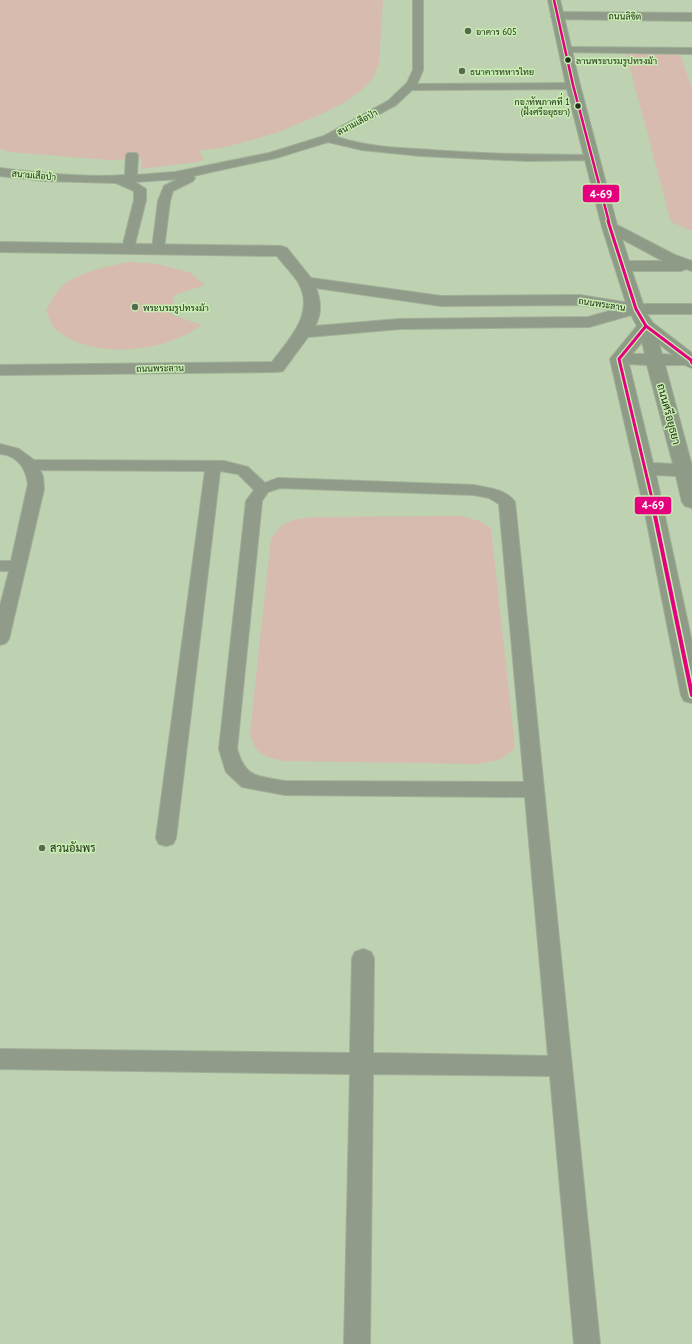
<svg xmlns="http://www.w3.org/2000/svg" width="692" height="1344" font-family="'PT Sans',Sarabun,sans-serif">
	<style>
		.green { fill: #d7bbaf }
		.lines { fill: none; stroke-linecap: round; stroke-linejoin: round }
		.lane-casing { stroke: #a0af96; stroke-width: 2 }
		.street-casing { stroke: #a0af96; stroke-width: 2 }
		.secondary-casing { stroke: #a0af96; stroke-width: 2 }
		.lane { fill: #909b8a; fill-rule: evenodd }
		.street { fill: #909b8a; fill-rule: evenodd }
		.secondary { fill: #8e9b86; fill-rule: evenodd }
		.bus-1-far2-casing { stroke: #c8eeb1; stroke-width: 4.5 }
		.bus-1-far1-casing { stroke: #c8eeb1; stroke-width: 5.5 }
		.bus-1-casing { stroke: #c8eeb1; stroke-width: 7 }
		.bus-1-far2 { stroke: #e5007d; stroke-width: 2.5 }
		.bus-1-far1 { stroke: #e5007d; stroke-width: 3 }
		.bus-1 { stroke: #e5007d; stroke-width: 4 }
		.poi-dot { fill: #59694f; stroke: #c8eeb1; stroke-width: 1.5 }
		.bus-dot { fill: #23311a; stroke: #c8eeb1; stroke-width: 1.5 }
		.labels { text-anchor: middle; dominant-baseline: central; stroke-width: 3; stroke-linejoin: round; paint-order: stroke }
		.far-street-label { font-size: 9px; fill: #23311a; stroke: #c8eeb1 }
		.far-poi-label { font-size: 9px; fill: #23311a; stroke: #c8eeb1; text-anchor: start }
		.far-bus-label { font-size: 9px; fill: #23311a; stroke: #c8eeb1; text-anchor: start }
		.street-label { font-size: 11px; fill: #23311a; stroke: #c8eeb1 }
		.poi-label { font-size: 11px; fill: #23311a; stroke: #c8eeb1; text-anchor: start }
		.line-badge { stroke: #c8eeb1; stroke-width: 1.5 }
		.badge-label { font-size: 11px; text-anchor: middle; font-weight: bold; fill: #fff }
	</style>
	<rect width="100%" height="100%" fill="#bed2b2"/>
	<g class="green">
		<path d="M0,0H383L379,64L373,78L360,91L347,101L322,114L276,133L230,146L199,151L204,160L197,162L141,169L142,159L110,160L9,152L0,149Z"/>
		<path d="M626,53H665L681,56L692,89V231L671,222Z"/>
		<path d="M129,262L158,264L191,273L205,285L174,295L172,315L202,325C194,330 186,335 178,338C146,353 89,355 60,333C52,328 49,318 46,310C52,300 57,290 66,283C83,271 109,266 129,262Z"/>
		<path d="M460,516L480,521L491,528L515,747L502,759L480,764L284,761C262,756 255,755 250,732L271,539L282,525L296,519L313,517Z"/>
	</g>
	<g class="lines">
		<g class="lane-casing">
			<g id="lane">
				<path d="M413,0H423V70L417,84L573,83L578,86L573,89L412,90L396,105L337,137C367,147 400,148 431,150C484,154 538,155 592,155L596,156L598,158L596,160L527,161L421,156L362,150L328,142L276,158L193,176L195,178L193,181L173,191L170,201L164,249L162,252H154L152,249L158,201L164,186L178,179L135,182L146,189V200L134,248L132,251H124L122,248L134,200V191L116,183L45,181L0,176V168C42,173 83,178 125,175L126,155L128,153H136L138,155L137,175L175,172L269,153L324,136L388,101L407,83L413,70Z"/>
				<path d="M565,47L692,48V54L561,52L560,50Z"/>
				<path d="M0,444L19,449L34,460L224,461L248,467L265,483L278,478L474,485C488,488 506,489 515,502L600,1344H574L550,1076L373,1074L370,1344H344L350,1074L0,1069V1049L350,1053L352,958L355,952L363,949L371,952L374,958L373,1053L548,1056L525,797L285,795L242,787L226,772L219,749L246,501L254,490L238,474L220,471L176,838L173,844L166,846L159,844L156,838L205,471L40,470L43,477L44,489L9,639L6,643L0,645V606L9,571H0V561H11L28,484C26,468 17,455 0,454ZM280,488L474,495L489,498L499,504L524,782L285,781C258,776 246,779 237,749L262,501L268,492Z"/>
			</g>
		</g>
		<g class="street-casing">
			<g id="street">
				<path d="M557,12L692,13V21L553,19L551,16L553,13Z"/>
				<path d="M0,242L281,246L287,248L311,278L441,296L580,295L636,304L642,306L644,309L642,312L589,327L400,329L308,337L283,371L277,372L0,375V365L272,362C289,339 316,313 298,282C292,273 283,264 277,256L0,252ZM316,288L441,306L580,305L613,310L588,317L400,319L315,326C322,314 321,301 316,288Z"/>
			</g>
		</g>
		<g class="secondary-casing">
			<path id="secondary" d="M548,0H560L580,85L617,225L675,255L692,261V271L686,269L681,271H632L643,304H692V314H647L653,323L692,353V368L685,365H665L692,466V508L685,506L682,502L676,476L656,475L692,642V703L684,701L681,695L644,508L610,359L637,326L628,309L602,227L566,85ZM622,239L663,261H629ZM642,342L645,354H632ZM659,344L673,355L662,354ZM629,364L647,365L673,464L653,463Z"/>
		</g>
		<use href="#lane" class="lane"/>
		<use href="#street" class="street"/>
		<use href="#secondary" class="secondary"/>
		<g class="bus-1-far2-casing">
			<path id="bus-1-far2" d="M554,0L573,85L609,222"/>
		</g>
		<g class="bus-1-far1-casing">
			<g id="bus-1-far1">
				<path d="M608,221L636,309L646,326L691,360L692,363"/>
				<path d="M646,326L619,359L654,507"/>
			</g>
		</g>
		<g class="bus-1-casing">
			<path id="bus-1" d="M653,506L692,695"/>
		</g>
		<use href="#bus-1-far2" class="bus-1-far2"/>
		<use href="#bus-1-far1" class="bus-1-far1"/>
		<use href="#bus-1" class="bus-1"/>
	</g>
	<g class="poi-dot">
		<circle cx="468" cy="31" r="4"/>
		<circle cx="462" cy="71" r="4"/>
		<circle cx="135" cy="307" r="4"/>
		<circle cx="42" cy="848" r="4"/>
	</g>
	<g class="bus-dot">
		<circle cx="568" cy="60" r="3.5"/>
		<circle cx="578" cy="106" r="3.5"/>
	</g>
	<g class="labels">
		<g class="far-street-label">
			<text transform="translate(625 16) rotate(1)">ถนนลิขิต</text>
			<text transform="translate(357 122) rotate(-28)">สนามเสือป่า</text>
			<text transform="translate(34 175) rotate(5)">สนามเสือป่า</text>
			<text transform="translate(602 304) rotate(9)">ถนนพระลาน</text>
			<text transform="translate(160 368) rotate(-1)">ถนนพระลาน</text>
		</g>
		<g class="far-poi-label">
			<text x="476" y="31">อาคาร 605</text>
			<text x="470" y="71">ธนาคารทหารไทย</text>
			<text x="143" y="307">พระบรมรูปทรงม้า</text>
		</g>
		<g class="far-bus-label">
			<text x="576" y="60">ลานพระบรมรูปทรงม้า</text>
			<text x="570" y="101" text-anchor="end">กองทัพภาคที่ 1<tspan x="570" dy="10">(ฝั่งศรีอยุธยา)</tspan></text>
		</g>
		<g class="street-label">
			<text transform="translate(669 414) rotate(75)">ถนนศรีอยุธยา</text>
		</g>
		<g class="poi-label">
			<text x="50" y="848">สวนอัมพร</text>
		</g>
	</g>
	<g class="line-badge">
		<rect x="582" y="184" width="38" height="19" rx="4" fill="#e5007d"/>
		<rect x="634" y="496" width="38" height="19" rx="4" fill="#e5007d"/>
	</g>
	<g class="badge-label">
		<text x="601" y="198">4-69</text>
		<text x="653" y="509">4-69</text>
	</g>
</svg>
